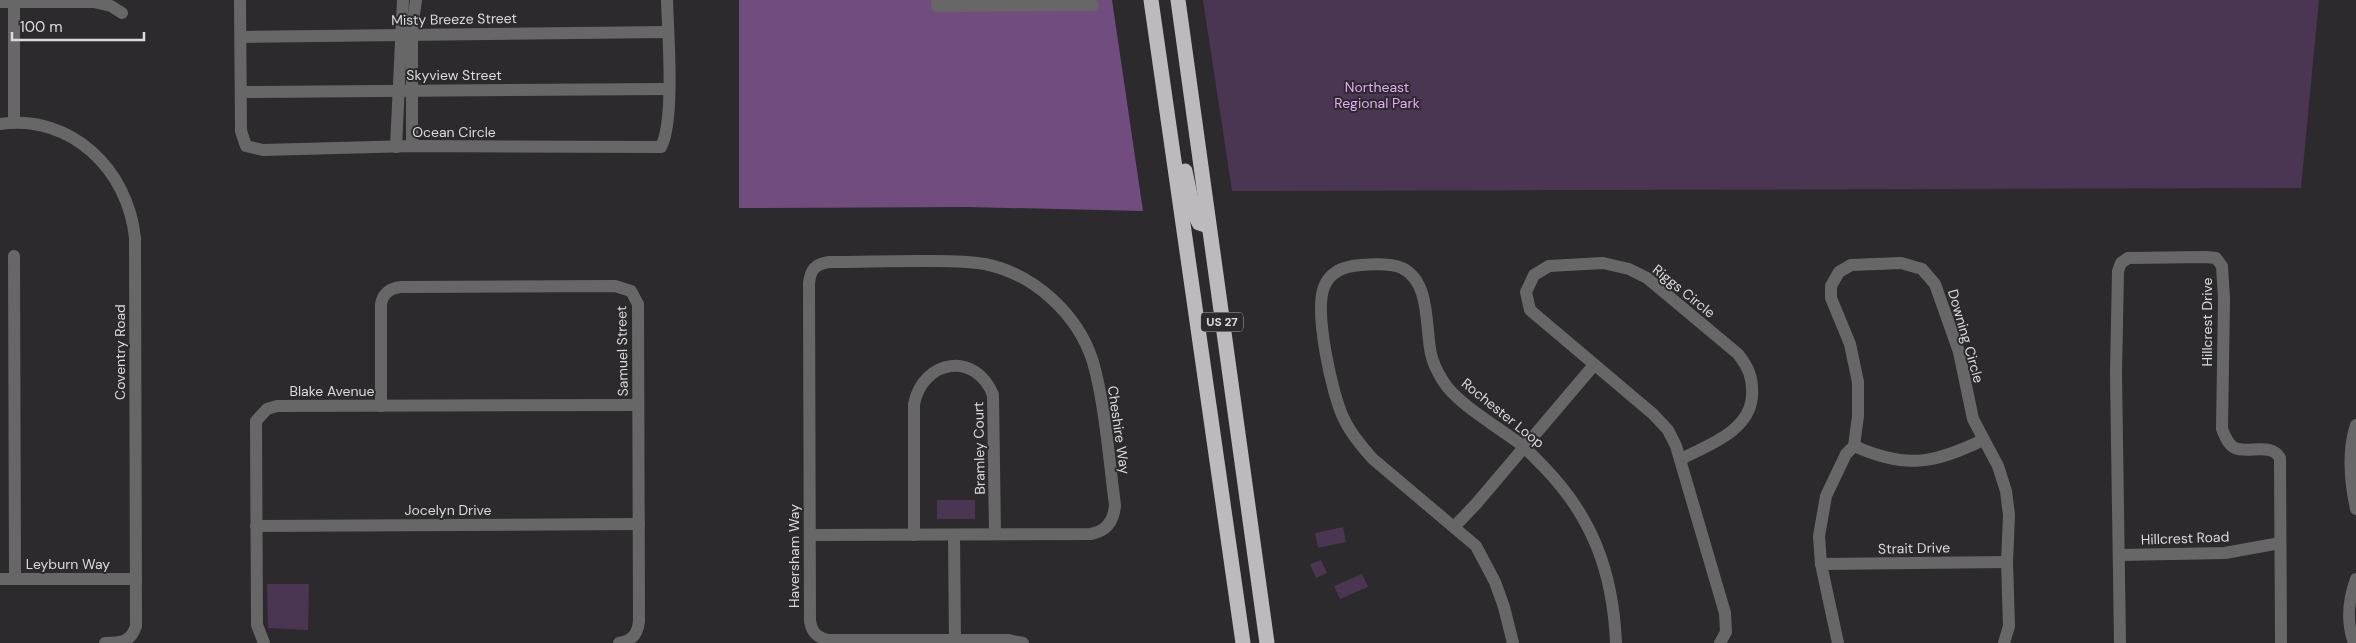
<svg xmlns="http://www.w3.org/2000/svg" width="2356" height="643" font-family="'DM Sans',sans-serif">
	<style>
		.green { fill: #4a3552 }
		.forest { fill: #714c7e }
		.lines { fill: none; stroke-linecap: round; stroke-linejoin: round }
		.minor { stroke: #686768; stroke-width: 12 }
		.highway { stroke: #bcbabd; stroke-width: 15 }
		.labels { text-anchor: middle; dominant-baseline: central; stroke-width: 4; stroke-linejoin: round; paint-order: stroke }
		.shield { fill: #2c2a2d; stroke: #a7a6a8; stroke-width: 1 }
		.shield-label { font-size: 12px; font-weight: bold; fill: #dcdbdc }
		.street-label { font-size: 14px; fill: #dcdbdc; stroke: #2c2a2d }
		.park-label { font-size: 14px; fill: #e3acf7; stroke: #2c2a2d }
	</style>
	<rect width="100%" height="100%" fill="#2c2a2d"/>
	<g class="green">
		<path d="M1203,0H2319L2301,188L1232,191Z"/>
		<rect x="937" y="500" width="38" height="19"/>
		<path d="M1343,527L1346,542L1318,548L1315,533Z"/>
		<path d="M1321,560L1327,573L1316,578L1310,564Z"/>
		<path d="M1362,574L1368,587L1340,599L1334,586Z"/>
		<path d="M267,584H309L308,630L268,628Z"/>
	</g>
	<path class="forest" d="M739,0H1112L1143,211L967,207L739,208Z"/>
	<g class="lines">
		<g class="minor">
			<path d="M240,0L241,131L246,146L263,150L412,146L661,147C675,120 668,34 667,0"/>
			<path d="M937,0V6L1093,5"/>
			<path d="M0,2H94L111,6L122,13"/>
			<path d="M241,37L668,32"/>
			<path d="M241,92L668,89"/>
			<path d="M14,122V2"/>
			<path d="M0,124C72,114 128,170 135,238L136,626C131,642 121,643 105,643"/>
			<path d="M412,146V29L416,0"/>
			<path d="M396,147L403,0"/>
			<path d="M14,256L15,579"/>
			<path d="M381,406V305C382,294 390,288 401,287L615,286L631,291L638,304L639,621C638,634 632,641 619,643"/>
			<path d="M2356,425C2347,452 2350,481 2356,509"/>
			<path d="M1854,446C1906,469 1933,464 1983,440"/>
			<path d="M1681,459C1708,445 1750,431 1752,396C1753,378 1749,368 1738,354L1647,278L1629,269L1603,263L1549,266L1534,275L1526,292L1530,310L1653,414L1668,430L1676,446L1725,613L1726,632L1720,643"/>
			<path d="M256,526L639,524"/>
			<path d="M1454,527L1476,504L1594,365"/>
			<path d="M810,535L1091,534C1107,531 1114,520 1115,505C1109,460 1105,404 1093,362C1078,314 1034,274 985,264C962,260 939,261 916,261C887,261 858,262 829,262C815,264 810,270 809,284L810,621C812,633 817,637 828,640H1008L1023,643"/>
			<path d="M914,535V404C923,359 976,351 993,395L995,534"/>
			<path d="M954,535L955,643"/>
			<path d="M2119,555L2225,553L2280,543"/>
			<path d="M1821,564L2007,562"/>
			<path d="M0,579H136"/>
			<path d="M264,643L257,625L256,421L267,409L277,406L638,405"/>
			<path d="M1513,643L1504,607L1495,582L1476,546L1373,459C1362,447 1351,434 1344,419C1332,395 1314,312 1324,287C1330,271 1345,266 1361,265C1373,264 1390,263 1402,268C1431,282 1425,327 1431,354C1433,363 1438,373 1443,381C1456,403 1498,427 1519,443C1528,450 1535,458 1543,466C1593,517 1613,573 1616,643"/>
			<path d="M1838,643L1821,564L1819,536L1826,496L1846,454L1854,446L1858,416V382L1850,344L1831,298V286L1839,272L1851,265L1901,263L1922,269L1935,284L1959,352L1973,419L1998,466L2006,491L2009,515L2007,562L2009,626L2004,643"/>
			<path d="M2120,643L2116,373L2118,271L2121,263L2128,258L2206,257L2216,258L2222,266L2224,299L2222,429C2225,436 2228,445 2235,448C2249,454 2271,442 2280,458L2281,643"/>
			<path d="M2354,643C2346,621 2348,601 2356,579"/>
		</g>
		<g class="highway">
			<path d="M1151,0L1243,643"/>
			<path d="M1178,0L1267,643"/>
			<path d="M1185,171L1193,209L1199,223L1208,226"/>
		</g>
	</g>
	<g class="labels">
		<rect class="shield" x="1201" y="312.5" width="42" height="19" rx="4"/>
		<g class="shield-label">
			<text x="1222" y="322">US 27</text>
		</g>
		<g class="street-label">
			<text transform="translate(454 19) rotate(-1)">Misty Breeze Street</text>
			<text x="454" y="75">Skyview Street</text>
			<text x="454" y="132">Ocean Circle</text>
			<text transform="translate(1684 291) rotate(39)">Riggs Circle</text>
			<text transform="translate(2207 322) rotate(-90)">Hillcrest Drive</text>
			<text transform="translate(1966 336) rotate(74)">Downing Circle</text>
			<text transform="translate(622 351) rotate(-91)">Samuel Street</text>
			<text transform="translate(120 352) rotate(-90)">Coventry Road</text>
			<text x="332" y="391">Blake Avenue</text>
			<text transform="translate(1503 413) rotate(39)">Rochester Loop</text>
			<text transform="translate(1119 430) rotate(82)">Cheshire Way</text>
			<text transform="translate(979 448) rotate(-91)">Bramley Court</text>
			<text x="448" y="510">Jocelyn Drive</text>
			<text transform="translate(2185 538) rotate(-2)">Hillcrest Road</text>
			<text transform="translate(1914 548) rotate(-1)">Strait Drive</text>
			<text transform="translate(794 556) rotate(-90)">Haversham Way</text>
			<text x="68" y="564">Leyburn Way</text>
		</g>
		<g class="park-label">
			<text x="1377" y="87">Northeast<tspan x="1377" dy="16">Regional Park</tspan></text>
		</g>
	</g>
	<path d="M12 32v8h132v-8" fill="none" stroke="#dcdbdc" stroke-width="2.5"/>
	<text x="20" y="32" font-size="15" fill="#dcdbdc" stroke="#2c2a2d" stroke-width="4" paint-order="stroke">100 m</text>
</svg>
